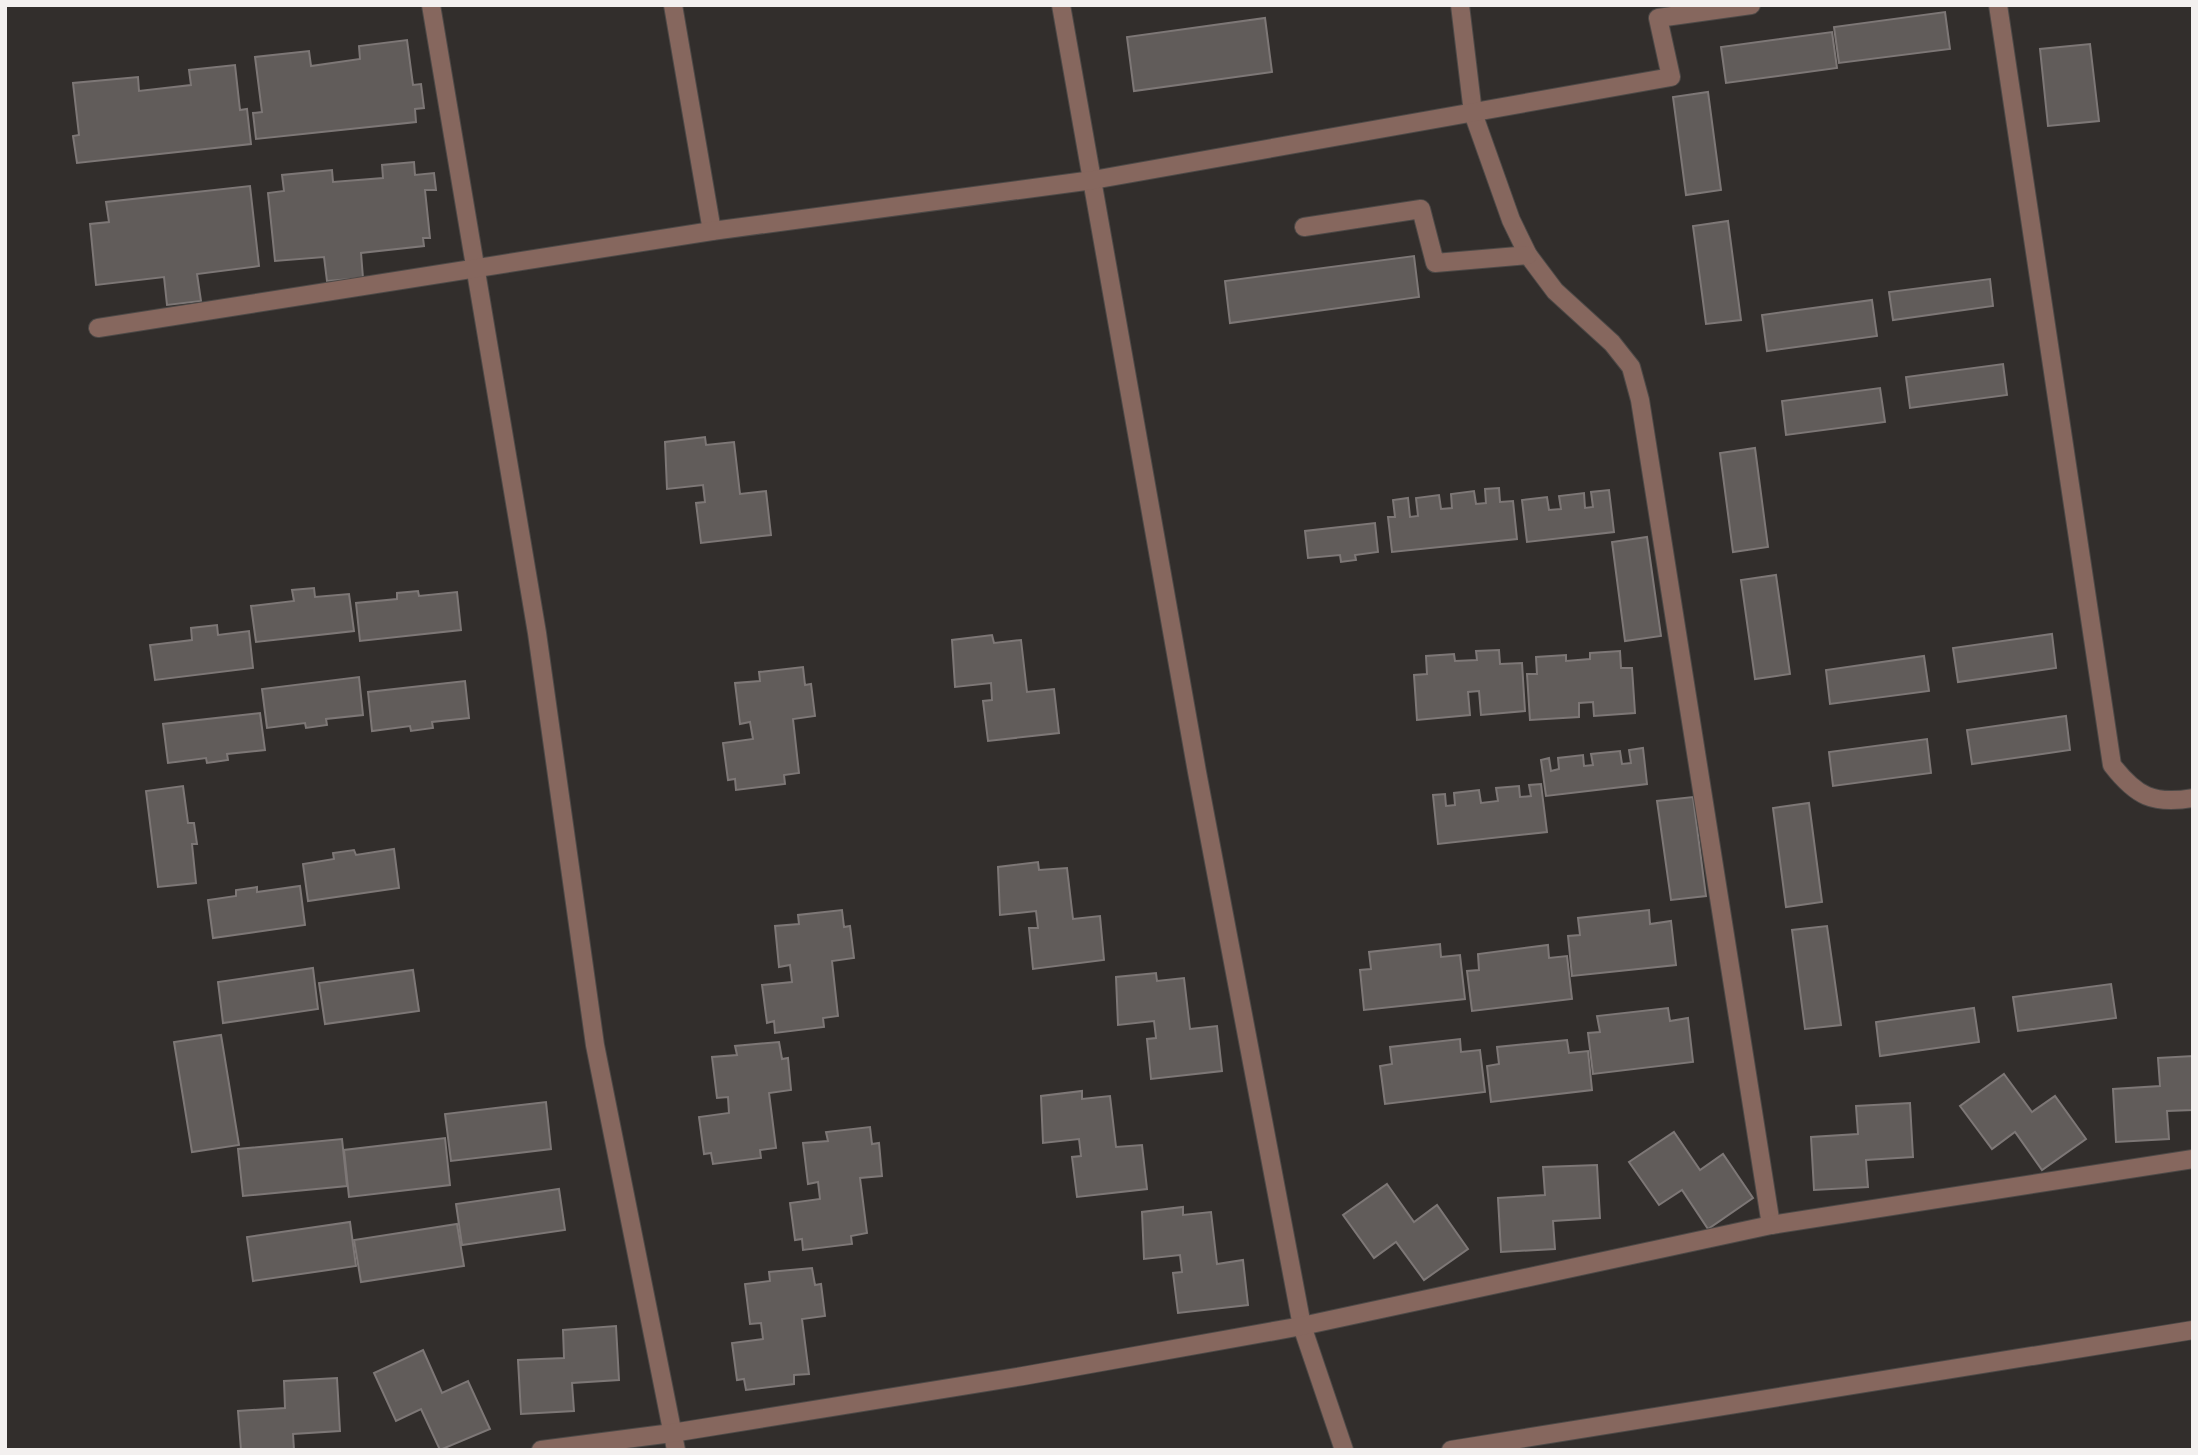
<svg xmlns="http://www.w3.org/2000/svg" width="2198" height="1455" font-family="Georgia,serif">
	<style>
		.building { fill: #615c5a; stroke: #7d7776; stroke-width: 2 }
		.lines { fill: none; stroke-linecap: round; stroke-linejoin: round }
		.minor-casing { stroke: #4d4947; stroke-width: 20 }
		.minor { stroke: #86675e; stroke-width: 18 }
	</style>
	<rect width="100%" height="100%" fill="#322e2c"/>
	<g class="building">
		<path d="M1945,12L1950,49L1839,63L1834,27Z"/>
		<path d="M1265,18L1272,72L1134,91L1127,37Z"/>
		<path d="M1832,32L1837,68L1726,83L1721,47Z"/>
		<path d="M407,40L413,85L421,84L424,108L415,109L416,122L256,139L253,113L262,112L255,57L309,51L311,66L360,59L359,46Z"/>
		<path d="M2090,44L2099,121L2048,126L2040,49Z"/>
		<path d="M235,65L240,110L247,109L251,144L77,163L73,136L79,135L73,83L138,77L139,91L191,85L189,70Z"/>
		<path d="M1708,92L1721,190L1686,195L1673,97Z"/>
		<path d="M414,162L415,175L434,173L436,190H425L430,238H423L424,246L361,253L363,278L327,281L324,257L275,261L268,193L284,191L282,175L332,170L333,182L383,178L382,165Z"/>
		<path d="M250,186L259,266L197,274L201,301L167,305L164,277L96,285L90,224L109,222L106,202Z"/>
		<path d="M1728,221L1741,320L1706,324L1693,226Z"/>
		<path d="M1414,256L1419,297L1230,323L1225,281Z"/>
		<path d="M1990,279L1993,306L1893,320L1889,292Z"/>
		<path d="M1872,300L1877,336L1767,351L1762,315Z"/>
		<path d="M2003,364L2007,395L1910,408L1906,377Z"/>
		<path d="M1880,388L1885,422L1786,435L1782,401Z"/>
		<path d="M705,437L706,445L734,442L740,494L766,491L771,535L701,543L696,503L705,502L703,485L667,489L665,442Z"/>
		<path d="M1755,448L1768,547L1733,552L1720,453Z"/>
		<path d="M1499,488L1500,502L1513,501L1517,539L1392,552L1388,517H1395L1393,500L1408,498L1410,517L1418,516L1416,498L1439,495L1441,509L1452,508L1451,494L1474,491L1476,504L1486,503L1485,489Z"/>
		<path d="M1609,490L1614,532L1527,542L1522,500L1547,497L1549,510L1561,509L1559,496L1584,493L1585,508L1593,507L1591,492Z"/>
		<path d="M1375,523L1378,552L1355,555L1356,560L1341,562L1340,555L1308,558L1305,531Z"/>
		<path d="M1647,537L1661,636L1625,641L1612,542Z"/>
		<path d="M1776,575L1790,674L1755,679L1741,580Z"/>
		<path d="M314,588L315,597L349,594L354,631L256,642L251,606L294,601L292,590Z"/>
		<path d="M418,591L419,596L457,592L461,630L360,641L356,603L397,599V593Z"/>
		<path d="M217,625L218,635L249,631L253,668L155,680L150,645L192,640L191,628Z"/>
		<path d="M2052,634L2056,668L1958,682L1953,648Z"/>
		<path d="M992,635L994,643L1021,640L1027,692L1054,689L1059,733L988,741L983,701L992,700L991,683L955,687L952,640Z"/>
		<path d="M1499,650L1500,664L1522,663L1525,711L1481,715L1479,691L1468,692L1470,715L1417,720L1414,675L1427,674L1426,656L1454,654L1455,661L1477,660L1476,651Z"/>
		<path d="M1620,651L1621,668H1632L1635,713L1594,716L1593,702L1579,703V717L1530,720L1527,674H1537L1536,657L1566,655V661L1590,659V653Z"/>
		<path d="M1924,656L1929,691L1830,704L1826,670Z"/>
		<path d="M803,667L805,685L811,684L815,716L793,719L799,773L784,775L785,784L736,790L735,779L728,780L723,743L753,739L750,722L740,724L735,683L760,681L759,672Z"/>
		<path d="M359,677L363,715L326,719L327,725L306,728L305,723L267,728L262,689Z"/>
		<path d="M465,681L469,718L432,722L433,728L411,731L410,726L372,731L368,692Z"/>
		<path d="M260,713L265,750L227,754L228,760L207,763L206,758L168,763L163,724Z"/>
		<path d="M2066,716L2070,750L1972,764L1967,730Z"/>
		<path d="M1927,739L1931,773L1833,786L1829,752Z"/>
		<path d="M1643,748L1647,784L1546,796L1541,760L1549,758L1551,771L1559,769L1558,758L1583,755L1584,766L1593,765L1591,754L1620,751L1622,764L1631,763L1629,750Z"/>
		<path d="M1541,784L1547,832L1438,844L1433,795L1445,794L1446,806L1455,805L1454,793L1479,790L1481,803L1498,801L1496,788L1519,786L1520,797L1531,796L1529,785Z"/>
		<path d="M183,786L188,823H194L197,844H192L196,883L158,887L146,791Z"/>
		<path d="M1693,797L1706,896L1671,900L1657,801Z"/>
		<path d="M1809,803L1822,902L1786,907L1773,808Z"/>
		<path d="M394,849L399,888L308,901L303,864L334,859L333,853L354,850L356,855Z"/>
		<path d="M1038,862L1039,870L1067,868L1073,919L1100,916L1104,960L1033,969L1029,928H1038L1036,911L1000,915L998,867Z"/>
		<path d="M300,886L305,925L213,938L208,900L236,896V890L257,887V892Z"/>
		<path d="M842,910L844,927L850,926L854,958L832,961L838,1016L823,1018L824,1027L775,1033L774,1021L767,1023L762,985L792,982L790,965L779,967L775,926L799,924L798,915Z"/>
		<path d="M1649,910L1650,924L1671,921L1676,965L1572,976L1568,936L1580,935L1578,918Z"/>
		<path d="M1827,926L1841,1025L1805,1029L1792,930Z"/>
		<path d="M1440,944L1441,957L1460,955L1465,999L1364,1010L1360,970L1371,969L1369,952Z"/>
		<path d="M1548,945L1549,958L1567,956L1572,999L1472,1011L1467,971L1479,970L1478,954Z"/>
		<path d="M313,968L318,1009L223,1023L218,982Z"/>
		<path d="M413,970L419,1011L325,1024L319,983Z"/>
		<path d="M1156,973L1157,981L1184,978L1190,1029L1217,1026L1222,1071L1151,1079L1147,1039L1156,1038L1154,1021L1118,1025L1116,977Z"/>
		<path d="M2111,984L2116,1018L2018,1031L2013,997Z"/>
		<path d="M1668,1008L1670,1021L1688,1018L1693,1062L1593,1074L1588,1033L1600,1032L1597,1016Z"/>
		<path d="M1974,1008L1979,1042L1880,1056L1876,1022Z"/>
		<path d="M221,1035L239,1145L192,1152L174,1042Z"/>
		<path d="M1460,1039L1461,1052L1480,1050L1485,1092L1385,1104L1380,1066L1392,1064L1390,1047Z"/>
		<path d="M1567,1040L1569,1053L1588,1051L1592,1090L1491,1102L1487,1066L1499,1064L1497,1047Z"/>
		<path d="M779,1042L782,1059L788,1058L791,1090L769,1093L776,1148L760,1150L761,1158L713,1164L711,1153L704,1154L699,1117L729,1113L728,1097L717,1098L712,1057L737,1055L735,1046Z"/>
		<path d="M2193,1056V1110L2167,1111L2169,1139L2116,1142L2113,1089L2160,1086L2158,1058Z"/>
		<path d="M2004,1074L2032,1112L2055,1096L2086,1139L2042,1170L2015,1132L1992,1149L1960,1106Z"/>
		<path d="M1082,1091V1099L1110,1096L1116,1147L1142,1145L1147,1189L1077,1197L1072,1157L1081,1156L1079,1139L1043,1143L1041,1096Z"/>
		<path d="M546,1102L551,1149L451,1161L445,1114Z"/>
		<path d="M1910,1103L1913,1157L1866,1160L1868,1187L1814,1190L1811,1137L1858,1134L1856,1106Z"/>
		<path d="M870,1127L872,1144L879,1143L882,1176L860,1178L867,1233L851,1236L852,1244L803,1250L802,1239L795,1240L790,1203L820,1199L818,1182L808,1184L803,1143L828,1141L826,1132Z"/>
		<path d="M1674,1132L1700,1170L1723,1154L1753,1198L1708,1229L1682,1190L1659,1205L1629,1162Z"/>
		<path d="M445,1138L450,1185L349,1197L344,1150Z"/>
		<path d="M342,1139L347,1186L243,1196L238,1149Z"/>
		<path d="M1597,1165L1600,1218L1553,1221L1555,1249L1501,1252L1498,1198L1545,1195L1543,1167Z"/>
		<path d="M1387,1184L1414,1222L1437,1205L1468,1249L1424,1280L1396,1242L1374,1258L1343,1215Z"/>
		<path d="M559,1189L565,1230L462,1245L456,1204Z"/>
		<path d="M1183,1207V1215L1211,1212L1217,1264L1243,1260L1248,1305L1178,1313L1173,1273L1182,1272L1180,1255L1144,1259L1142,1212Z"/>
		<path d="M350,1222L356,1266L253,1281L247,1237Z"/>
		<path d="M457,1224L464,1266L361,1282L354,1240Z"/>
		<path d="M812,1268L815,1285L821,1284L825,1316L802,1319L809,1374L794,1375V1384L746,1390L744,1379L737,1380L732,1343L763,1339L761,1323L750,1324L745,1284L770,1281L769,1272Z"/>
		<path d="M616,1326L619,1380L572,1383L574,1411L521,1414L518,1360L564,1358L563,1330Z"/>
		<path d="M423,1350L442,1393L468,1381L490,1429L440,1450L421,1409L396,1421L374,1373Z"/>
		<path d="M337,1378L340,1431L293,1434L294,1450H241L238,1411L285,1408L284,1381Z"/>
	</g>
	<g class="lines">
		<g class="minor-casing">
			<g id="minor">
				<path d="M431,5L537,633L595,1045L676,1450"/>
				<path d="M673,5L712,231"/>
				<path d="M1061,5L1197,772L1302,1326L1344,1450"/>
				<path d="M1460,5L1473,113L1511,220L1528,255L1555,291L1612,343L1631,367L1640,400L1771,1225"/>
				<path d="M1998,5L2112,765C2136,796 2153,805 2193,798"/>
				<path d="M1304,227L1421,209L1435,263L1528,255"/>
				<path d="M98,328L712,231L1093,180L1671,77L1658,18L1751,5"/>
				<path d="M541,1450L672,1433L1023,1376L1302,1326L1771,1225L2193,1159"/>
				<path d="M1451,1450L2193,1330"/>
			</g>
		</g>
		<use href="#minor" class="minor"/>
	</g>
	<rect width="2198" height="1455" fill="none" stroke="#f3f0ef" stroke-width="14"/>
</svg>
